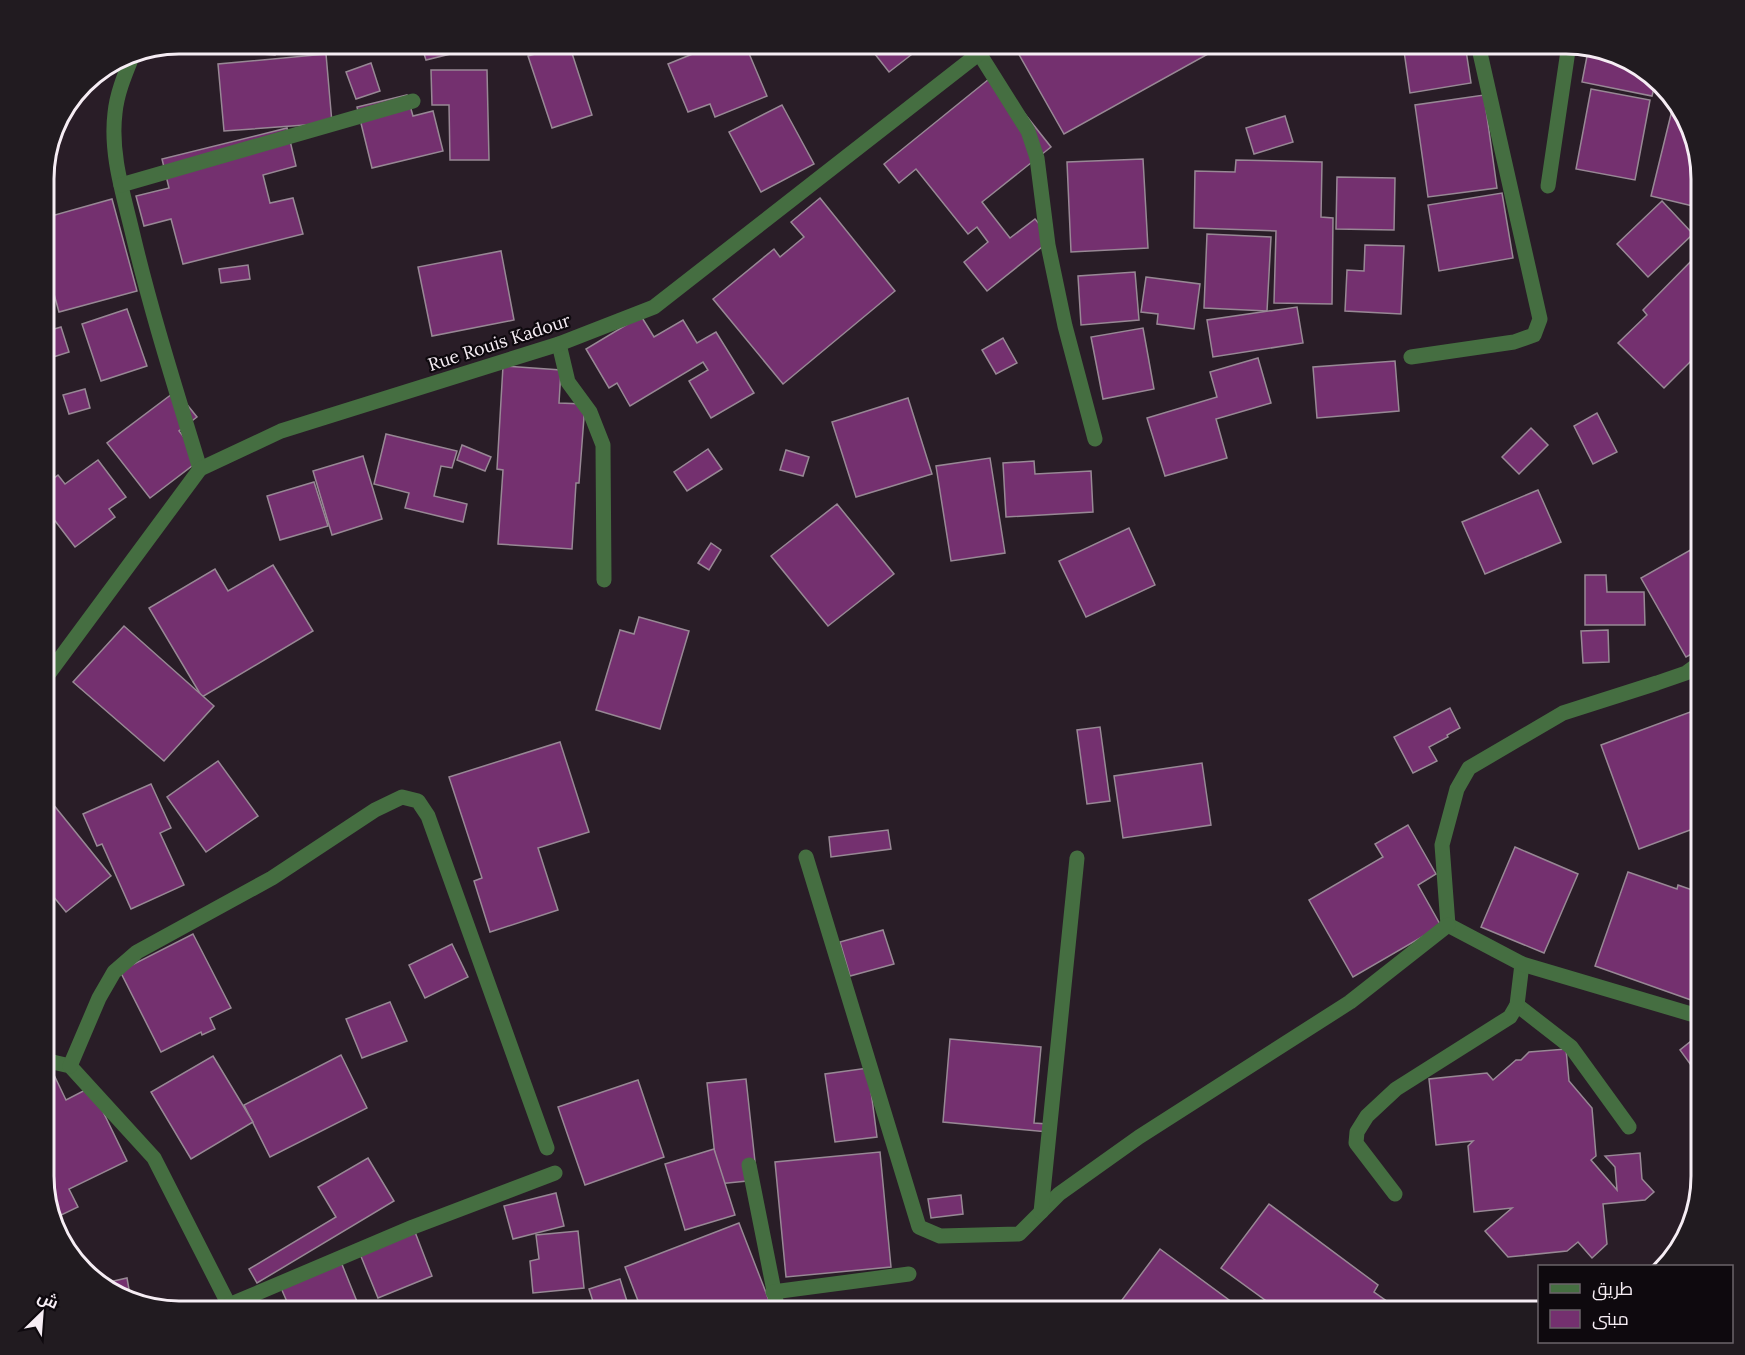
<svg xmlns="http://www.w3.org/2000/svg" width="1745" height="1355" font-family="Lora,Cairo,serif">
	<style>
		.building { fill: #74306f; stroke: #988895; stroke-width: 1.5 }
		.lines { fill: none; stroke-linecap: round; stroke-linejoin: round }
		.service { stroke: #456e41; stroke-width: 15 }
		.minor { stroke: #456e41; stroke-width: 15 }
		.labels { text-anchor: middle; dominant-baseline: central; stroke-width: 4.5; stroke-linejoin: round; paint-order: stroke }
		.street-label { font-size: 18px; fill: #f6edf4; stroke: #0e090e }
		.rim { fill: none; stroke: #f6edf4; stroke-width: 3 }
	</style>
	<rect width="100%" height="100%" fill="#291d27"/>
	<g class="building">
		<path d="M179,43L276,44L275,55L163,47Z"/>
		<path d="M421,44H491L426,60Z"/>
		<path d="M569,44L592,115L552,128L528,56Z"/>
		<path d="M717,44H745L767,96L715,117L710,104L688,112L668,64Z"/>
		<path d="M867,44H902L911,55L889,72Z"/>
		<path d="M1013,44H1226L1064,134Z"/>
		<path d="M1403,44H1465L1471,83L1410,93Z"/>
		<path d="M1588,51L1649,72L1656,80L1652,96L1582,82Z"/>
		<path d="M326,54L332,123L224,131L218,64Z"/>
		<path d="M371,63L380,91L356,99L346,72Z"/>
		<path d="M431,70H487L489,160H450L449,105H432Z"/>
		<path d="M994,75L1051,147L982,202L1010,238L1035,219L1052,239L987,291L964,262L988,242L977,227L968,234L916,169L899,183L884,164Z"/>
		<path d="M1591,89L1650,100L1635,180L1576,169Z"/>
		<path d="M407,95L413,116L433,111L443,151L372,168L357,107Z"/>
		<path d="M1484,95L1497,188L1428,197L1415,105Z"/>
		<path d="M1674,102L1687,119L1701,178V208L1651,196Z"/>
		<path d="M782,105L814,164L761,192L729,132Z"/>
		<path d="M1285,116L1293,142L1254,154L1246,128Z"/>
		<path d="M287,128L296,166L263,175L270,203L293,198L303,234L183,264L171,219L144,226L136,196L169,188L162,159Z"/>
		<path d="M1143,159L1148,248L1071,252L1067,162Z"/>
		<path d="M1236,160L1322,162L1321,217L1333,218L1332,304L1274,303L1276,231L1194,228L1195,171L1235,172Z"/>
		<path d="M1337,177L1395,178L1394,230L1336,229Z"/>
		<path d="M1502,193L1513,258L1439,271L1428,205Z"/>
		<path d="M820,198L895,291L783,384L713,299L774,249L780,257L804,237L791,222Z"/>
		<path d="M112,199L137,291L59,312L44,258V218Z"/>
		<path d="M1662,201L1693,234L1648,277L1617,244Z"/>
		<path d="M1207,234L1271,237L1267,311L1204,308Z"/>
		<path d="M1365,245L1404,246L1401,314L1345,311L1347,270L1364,271Z"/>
		<path d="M501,251L514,320L432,336L418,267Z"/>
		<path d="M1701,251V370L1692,360L1664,388L1618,343L1647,315L1643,310Z"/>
		<path d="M248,265L250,279L221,283L219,269Z"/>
		<path d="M1135,272L1139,320L1081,325L1078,276Z"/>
		<path d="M1146,277L1200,284L1194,329L1157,324L1158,314L1141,312Z"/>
		<path d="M1297,307L1303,343L1213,357L1207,320Z"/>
		<path d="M127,309L147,366L101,381L82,324Z"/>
		<path d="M641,316L654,337L683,320L697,343L716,332L754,393L711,418L689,381L708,370L703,362L630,406L617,383L609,388L586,349Z"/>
		<path d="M61,327L69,352L44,360V332Z"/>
		<path d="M1143,328L1154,389L1103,399L1091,337Z"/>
		<path d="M1003,338L1017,363L996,374L982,350Z"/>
		<path d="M1258,358L1271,403L1216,419L1227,458L1165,476L1147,418L1217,397L1210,372Z"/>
		<path d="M1395,361L1399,411L1317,418L1313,367Z"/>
		<path d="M503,366L561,370L559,403L585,404L579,483H576L572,549L498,544L503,470L497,469Z"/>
		<path d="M85,389L90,408L69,414L63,395Z"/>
		<path d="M176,391L197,417L179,431L201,459L150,498L107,443Z"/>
		<path d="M908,398L932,474L856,497L832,422Z"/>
		<path d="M1597,413L1617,452L1593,464L1574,426Z"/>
		<path d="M1531,428L1548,445L1519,474L1502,457Z"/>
		<path d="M386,434L457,451L452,468L441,466L434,496L467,504L463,522L405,508L409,493L374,484Z"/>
		<path d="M462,445L491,457L485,471L457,460Z"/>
		<path d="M708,449L722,469L687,491L674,472Z"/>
		<path d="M786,450L809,457L803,476L780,470Z"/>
		<path d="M363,456L382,519L332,535L313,471Z"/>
		<path d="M990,458L1005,553L951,561L936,466Z"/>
		<path d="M98,460L126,497L109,509L115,517L75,547L46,509L44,510V486L58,475L65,484Z"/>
		<path d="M1034,461L1035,474L1091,471L1093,512L1006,517L1003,463Z"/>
		<path d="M314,482L328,526L280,540L267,496Z"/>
		<path d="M1538,490L1561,542L1485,574L1462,522Z"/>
		<path d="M837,504L894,574L828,626L771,556Z"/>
		<path d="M1129,528L1155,585L1086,617L1059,561Z"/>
		<path d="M711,543L721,550L709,570L698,563Z"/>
		<path d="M1701,544V649L1686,657L1641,578Z"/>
		<path d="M273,565L313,631L202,697L149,608L215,569L228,591Z"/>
		<path d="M1585,575H1606L1607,592H1644L1645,625H1585Z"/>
		<path d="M639,617L689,631L660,729L596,710L620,630L634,634Z"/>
		<path d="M124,626L214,706L164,761L73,682Z"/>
		<path d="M1608,630L1609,662L1583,663L1581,631Z"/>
		<path d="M1450,708L1460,728L1447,735L1448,737L1429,747L1437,761L1413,773L1394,737Z"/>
		<path d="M1701,708V826L1639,849L1601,745Z"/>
		<path d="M1100,727L1110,801L1087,804L1077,730Z"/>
		<path d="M560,742L589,832L538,848L558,910L490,932L474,881L482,878L449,777Z"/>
		<path d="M218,761L258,816L206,852L167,797Z"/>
		<path d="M1202,763L1211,825L1123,838L1114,776Z"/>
		<path d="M151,784L171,828L160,833L184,885L131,909L102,844L97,846L83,814Z"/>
		<path d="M44,793L111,876L66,912L44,885Z"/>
		<path d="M1408,825L1436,874L1418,885L1441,926L1353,977L1309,900L1383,857L1375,844Z"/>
		<path d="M888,830L891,849L831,857L829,837Z"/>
		<path d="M1515,847L1578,874L1544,953L1481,927Z"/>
		<path d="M1628,872L1677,889L1678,885L1701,893V975L1700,974L1691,1000L1595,966Z"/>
		<path d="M883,930L894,964L850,976L840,942Z"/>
		<path d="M193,934L231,1008L210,1018L215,1029L202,1035L201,1032L161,1052L120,971Z"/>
		<path d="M452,944L468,977L425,998L409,965Z"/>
		<path d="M390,1002L407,1041L362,1058L346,1019Z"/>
		<path d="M1701,1033V1079L1680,1050Z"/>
		<path d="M950,1039L1041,1047L1034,1123L1048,1124V1132L943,1122Z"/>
		<path d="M1566,1049L1569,1081L1592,1108L1596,1156L1591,1160L1617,1190L1615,1167L1605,1156L1640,1153L1642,1179L1654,1192L1645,1200L1603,1204L1607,1244L1592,1258L1578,1242L1567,1251L1508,1257L1485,1231L1512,1208L1474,1212L1468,1146L1473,1141L1436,1145L1429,1079L1487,1073L1493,1080L1516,1060H1521L1529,1052Z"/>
		<path d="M44,1054L66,1100L91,1087L127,1161L69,1189L78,1207L53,1219L44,1185Z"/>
		<path d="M341,1055L367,1108L270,1157L244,1105Z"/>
		<path d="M213,1056L253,1122L191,1159L151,1092Z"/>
		<path d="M868,1068L877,1137L835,1142L825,1074Z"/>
		<path d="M746,1079L757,1180L718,1184L707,1083Z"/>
		<path d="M638,1080L664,1157L585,1185L558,1107Z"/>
		<path d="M714,1149L735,1215L685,1230L665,1164Z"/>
		<path d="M880,1152L891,1267L786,1277L775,1162Z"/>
		<path d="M368,1158L394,1201L257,1283L249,1269L336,1217L318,1187Z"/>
		<path d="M556,1193L564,1226L513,1239L504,1206Z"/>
		<path d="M961,1195L963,1214L931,1218L928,1199Z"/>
		<path d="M1269,1204L1378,1285L1374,1292L1388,1302L1381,1311H1280L1221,1268Z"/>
		<path d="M739,1223L770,1303L749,1311H642L625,1267Z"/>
		<path d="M578,1231L584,1288L533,1293L530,1261L539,1259L536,1235Z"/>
		<path d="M415,1232L432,1276L378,1298L360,1254Z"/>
		<path d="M1160,1249L1244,1311H1121L1116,1308Z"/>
		<path d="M339,1257L360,1309L352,1311H291L278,1281Z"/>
		<path d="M127,1278L130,1295L111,1288L109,1282Z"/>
		<path d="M620,1279L630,1311H596L589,1289Z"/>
		<path d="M879,1301L882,1311H846Z"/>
	</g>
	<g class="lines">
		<g class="service">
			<path d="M1517,1005L1571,1047L1629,1127"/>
			<path d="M1395,1194L1356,1143L1357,1132L1367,1116L1396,1089L1510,1017L1517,1005L1522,964"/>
		</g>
		<g class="minor">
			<path d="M134,52C126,72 117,92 115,113C110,153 123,193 132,231C151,312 176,390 200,469"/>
			<path d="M979,53L1028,131L1037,158L1048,245L1065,326L1095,439"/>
			<path d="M121,185L413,101"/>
			<path d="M1548,186L1569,44"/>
			<path d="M559,344L568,382L590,412L603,445L604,580"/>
			<path d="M1411,357L1514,342L1534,335L1540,319L1478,44"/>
			<path d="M1701,662L1686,673L1657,683L1563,713L1469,768L1457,789L1442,845L1448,925L1522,964L1701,1017"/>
			<path d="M44,680L200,469L281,431L559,344L654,307L991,44"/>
			<path d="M806,857L919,1227L940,1236L1019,1234L1059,1194L1139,1137L1350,1002L1448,925"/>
			<path d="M44,1060L70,1066L154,1158L232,1311"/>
			<path d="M70,1066L99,998L114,972L137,952L272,878L375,810L402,797L418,801L428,816L547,1148"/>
			<path d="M749,1165L778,1311"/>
			<path d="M1041,1212L1077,858"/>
			<path d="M773,1292L909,1274"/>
			<path d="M229,1305L413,1227L555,1173"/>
		</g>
	</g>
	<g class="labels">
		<g class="street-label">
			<text transform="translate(499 342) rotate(-18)">Rue Rouis Kadour</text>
		</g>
	</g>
	<path d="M0 0H1745V1355H0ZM179 54H1566A125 125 0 0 1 1691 179V1176A125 125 0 0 1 1566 1301H179A125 125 0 0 1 54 1176V179A125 125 0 0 1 179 54Z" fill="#211b20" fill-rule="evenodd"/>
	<path class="rim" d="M179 54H1566A125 125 0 0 1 1691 179V1176A125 125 0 0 1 1566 1301H179A125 125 0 0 1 54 1176V179A125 125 0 0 1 179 54Z"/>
	<rect x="1538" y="1265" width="195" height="78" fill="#0e090e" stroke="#6b646a" stroke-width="1.5"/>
	<rect x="1550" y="1284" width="30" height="9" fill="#456e41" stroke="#6b646a" stroke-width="1.5"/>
	<text x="1592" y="1295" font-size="18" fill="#f6edf4">طريق</text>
	<rect x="1550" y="1310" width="30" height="18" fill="#74306f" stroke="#6b646a" stroke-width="1.5"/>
	<text x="1592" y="1325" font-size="18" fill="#f6edf4">مبنى</text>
	<g transform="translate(42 1313) rotate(25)" stroke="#0e090e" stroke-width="4.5" paint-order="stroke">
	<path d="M0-4.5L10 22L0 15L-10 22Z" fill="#f6edf4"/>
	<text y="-9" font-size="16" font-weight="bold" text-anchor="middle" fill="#f6edf4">ش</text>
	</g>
</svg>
